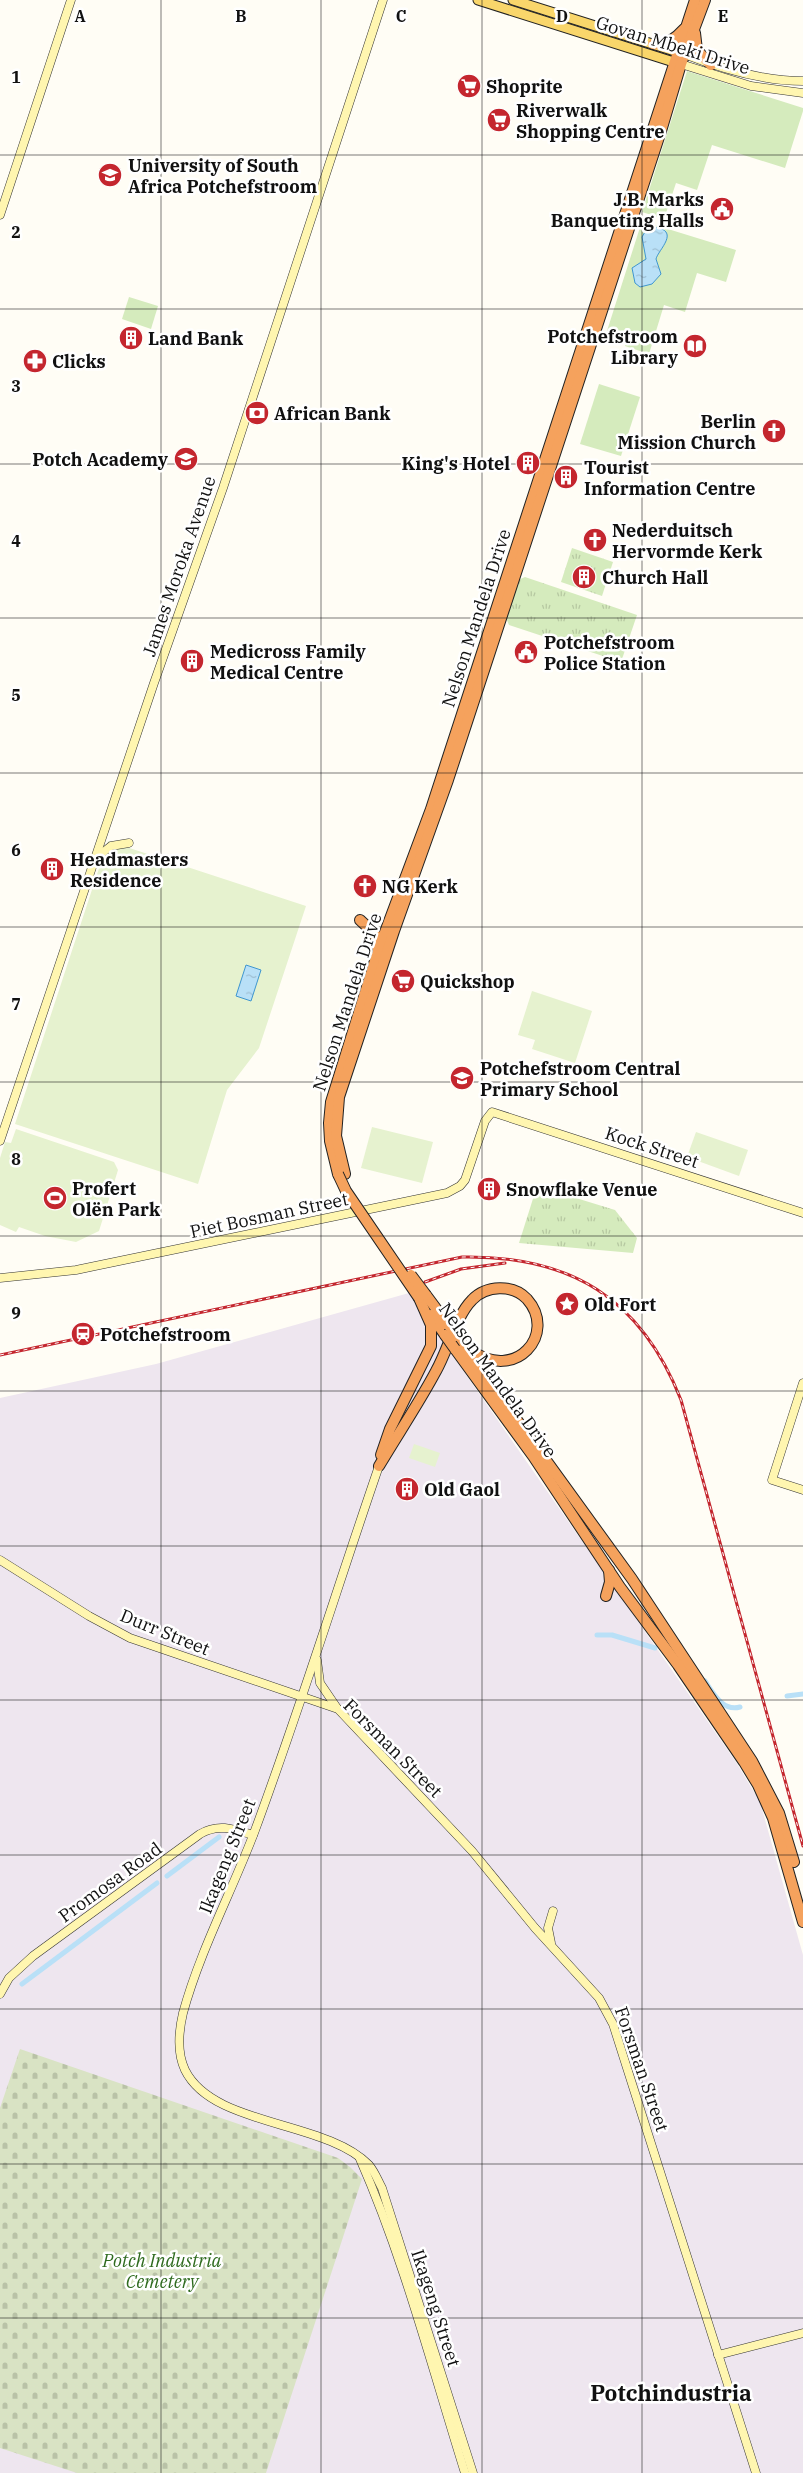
<svg xmlns="http://www.w3.org/2000/svg" width="803" height="2473" font-family="'IBM Plex Serif',serif">
	<style>
		.industrial { fill: #eee6ef }
		.grass { fill: url(#grass-tufts) }
		.cemetery { fill: url(#cemetery-stones) }
		.park { fill: #d5ebbd }
		.pitch { fill: #e6f2cf }
		.water { fill: url(#water-ripples); stroke: #3f96cf }
		.lines { fill: none; stroke-linecap: round; stroke-linejoin: round }
		.canal { stroke: #b9e0f7; stroke-width: 5 }
		.secondary-casing { stroke: #333; stroke-width: 9 }
		.primary-casing { stroke: #222; stroke-width: 11 }
		.highway-casing { stroke: #222; stroke-width: 12 }
		.secondary { stroke: #fff6b0; stroke-width: 8 }
		.primary { stroke: #f9d66b; stroke-width: 9 }
		.highway { stroke: #f5a25d; stroke-width: 10 }
		.rail-casing { stroke: #c4262e; stroke-width: 3 }
		.rail { stroke: #fff; stroke-width: 1; stroke-dasharray: 4; stroke-linecap: butt }
		.highway-bridge-casing { stroke: #222; stroke-width: 12; stroke-linecap: butt }
		.highway-bridge { stroke: #f5a25d; stroke-width: 10 }
		.grid { fill: none; stroke: #111; stroke-width: 1; stroke-opacity: 0.55 }
		.labels { text-anchor: middle; dominant-baseline: central; stroke-width: 5; stroke-linejoin: round; paint-order: stroke }
		.street-label { font-size: 18px; fill: #111; stroke: #fff }
		.poi-label { font-size: 18px; font-weight: bold; fill: #111; stroke: #fff; text-anchor: start }
		.park-label { font-size: 18px; font-style: italic; fill: #2f6b1f; stroke: #fff }
		.district-label { font-size: 22px; font-weight: bold; fill: #111; stroke: #fff }
		.grid-label { font-size: 16px; text-anchor: middle; font-weight: bold; fill: #111; stroke: #fff; stroke-width: 5; stroke-linejoin: round; paint-order: stroke }
	</style>
	<defs>
		<pattern id="grass-tufts" width="24" height="20" patternUnits="userSpaceOnUse" patternTransform="scale(1.25)"><rect width="24" height="20" fill="#d5ebbd"/><path d="M3 7l-1-3M5 7V3M7 7l1-3M15 17l-1-3M17 17v-4M19 17l1-3" fill="none" stroke="#b6c8a1"/></pattern>
		<pattern id="cemetery-stones" width="16" height="16" patternUnits="userSpaceOnUse" patternTransform="scale(1.25)"><rect width="16" height="16" fill="#d9e3c4"/><path d="M2 7V4a2 2 0 0 1 4 0v3zM10 15v-3a2 2 0 0 1 4 0v3z" fill="#b9c2a7"/></pattern>
		<pattern id="water-ripples" width="26" height="14" patternUnits="userSpaceOnUse" patternTransform="scale(1.25)"><rect width="26" height="14" fill="#b9e0f7"/><path d="M2 4q2-2 4 0t4 0M15 11q2-2 4 0t4 0" fill="none" stroke="#9ebfd3"/></pattern>
	</defs>
	<rect width="100%" height="100%" fill="#fffdf5"/>
	<path class="industrial" d="M409,1293L736,1762L760,1802L803,1955V2473H0V1398L156,1364Z"/>
	<g class="grass">
		<path d="M572,548L613,562L602,596L561,582Z"/>
		<path d="M525,577L637,615L621,662L509,625L506,618L518,580Z"/>
		<path d="M537,1186L615,1210L637,1238L633,1253L519,1243Z"/>
	</g>
	<path class="cemetery" d="M20,2049L338,2158L350,2167L362,2179L266,2473H77L0,2448V2108Z"/>
	<g class="park">
		<path d="M687,71L803,108V111L785,168L712,145L697,190L676,183L664,219L642,212Z"/>
		<path d="M642,221L736,250L726,282L697,273L685,312L664,305L649,354L625,346L627,340L606,334Z"/>
		<path d="M129,297L158,306L151,329L122,319Z"/>
		<path d="M599,384L640,397L621,456L580,444Z"/>
	</g>
	<g class="pitch">
		<path d="M108,841L306,906L259,1048L227,1090L198,1184L15,1124Z"/>
		<path d="M532,991L592,1011L575,1063L532,1049L535,1040L518,1035Z"/>
		<path d="M372,1127L433,1142L422,1183L361,1168Z"/>
		<path d="M16,1129L114,1162L118,1170L99,1231L76,1242L45,1236L19,1227L16,1232L0,1225V1158L5,1142L11,1143Z"/>
		<path d="M696,1132L748,1150L739,1176L687,1157Z"/>
		<path d="M414,1444L440,1453L435,1467L409,1458Z"/>
	</g>
	<g class="water">
		<path d="M653,227C682,230 658,250 656,259L661,274L652,284L640,287L635,283L632,268L646,259L642,237L646,230Z"/>
		<path d="M246,965L261,970L251,1001L236,996Z"/>
	</g>
	<g class="lines">
		<g class="canal">
			<path d="M597,1635H612L655,1648"/>
			<path d="M705,1681C713,1693 723,1712 740,1707"/>
			<path d="M787,1696L803,1694"/>
			<path d="M167,1876L219,1837"/>
			<path d="M22,1984L157,1883"/>
		</g>
		<g class="secondary-casing">
			<g id="secondary">
				<path d="M684,54C722,69 762,81 803,81"/>
				<path d="M681,64L751,86L803,93"/>
				<path d="M0,215L71,0"/>
				<path d="M96,858L111,846L129,843"/>
				<path d="M0,1141L154,683L223,488L383,0"/>
				<path d="M0,1278L76,1270L447,1193L460,1186L465,1180L485,1121L492,1112L803,1213"/>
				<path d="M803,1383L772,1480L803,1490"/>
				<path d="M379,1466C337,1588 299,1712 254,1833C231,1893 200,1951 183,2013C179,2030 177,2053 185,2070C213,2127 325,2120 369,2165C375,2172 378,2181 382,2188L473,2473"/>
				<path d="M0,1560L89,1616L130,1638L338,1709L472,1851L535,1928L599,1998L613,2024L756,2473"/>
				<path d="M317,1660L320,1683L337,1708"/>
				<path d="M551,1943L548,1928L553,1911"/>
				<path d="M0,1994L9,1978L33,1956L200,1834C218,1823 234,1829 253,1835"/>
				<path d="M360,2159C404,2259 432,2368 465,2473"/>
				<path d="M718,2355L803,2333"/>
			</g>
		</g>
		<g class="primary-casing">
			<g id="primary">
				<path d="M478,0L680,64"/>
				<path d="M513,0L684,54"/>
			</g>
		</g>
		<g class="highway-casing">
			<g id="highway">
				<path d="M695,33L697,50L711,65"/>
				<path d="M653,44C665,46 676,38 684,29"/>
				<path d="M360,920L375,934L378,950"/>
				<path d="M338,1174L330,1141L329,1123L331,1102L378,951L431,809L695,0"/>
				<path d="M345,1174L336,1136L339,1097L394,931L448,780L661,131L681,64L705,0"/>
				<path d="M426,1295L449,1326"/>
				<path d="M431,1315L445,1335"/>
				<path d="M456,1336L632,1579L752,1761L779,1813L794,1862"/>
				<path d="M455,1349L533,1456L620,1587L678,1665L744,1762L758,1785L773,1818L803,1922"/>
				<path d="M381,1455L390,1429L431,1346V1325L419,1298"/>
				<path d="M379,1466C398,1434 419,1403 436,1371C448,1350 456,1316 472,1300C486,1285 513,1284 527,1299C558,1334 515,1383 471,1350"/>
				<path d="M606,1596L610,1582L609,1570"/>
			</g>
		</g>
		<use href="#secondary" class="secondary"/>
		<use href="#primary" class="primary"/>
		<use href="#highway" class="highway"/>
		<g class="rail-casing">
			<g id="rail">
				<path d="M425,1282L461,1269L505,1263"/>
				<path d="M0,1355L462,1257C570,1255 641,1298 681,1400L803,1846"/>
			</g>
		</g>
		<use href="#rail" class="rail"/>
		<g class="highway-bridge-casing">
			<g id="highway-bridge">
				<path d="M338,1174L346,1191L419,1298"/>
				<path d="M411,1275L426,1295"/>
				<path d="M449,1326L456,1336"/>
				<path d="M445,1335L455,1349"/>
			</g>
		</g>
		<use href="#highway-bridge" class="highway-bridge"/>
	</g>
	<path class="grid" d="M161,0V2473M321,0V2473M482,0V2473M642,0V2473M0,155H803M0,309H803M0,464H803M0,618H803M0,773H803M0,927H803M0,1082H803M0,1236H803M0,1391H803M0,1546H803M0,1700H803M0,1855H803M0,2009H803M0,2164H803M0,2318H803"/>
	<defs>
		<g id="supermarket-disc" transform="scale(1.25)"><circle r="9.5" fill="#c4262e" stroke="#fff"/><path d="M-6-5.5h2.5l.6 2H6L4.5 2H-2.5L-4.4-4H-6ZM-1.5 3.2a1.3 1.3 0 1 0 .1 0ZM3 3.2a1.3 1.3 0 1 0 .1 0Z" fill="#fff"/></g>
		<g id="university-disc" transform="scale(1.25)"><circle r="9.5" fill="#c4262e" stroke="#fff"/><path d="M0-5L7-2L0 1L-7-2ZM-4 1L0 2.5L4 1V4Q0 6-4 4Z" fill="#fff"/></g>
		<g id="civic-disc" transform="scale(1.25)"><circle r="9.5" fill="#c4262e" stroke="#fff"/><path d="M-.6-6.5H3V-4.5H.6V-3L4-1V1h2V6H-6V1h2V-1L-.6-3ZM-1.2 2.5V6h2.4V2.5Z" fill="#fff"/></g>
		<g id="building-disc" transform="scale(1.25)"><circle r="9.5" fill="#c4262e" stroke="#fff"/><path d="M-4-6H4V6H1V3H-1V6H-4ZM-2.5-4.3h1.7v1.8h-1.7ZM.8-4.3h1.7v1.8H.8ZM-2.5-1h1.7V.8h-1.7ZM.8-1h1.7V.8H.8Z" fill="#fff"/></g>
		<g id="library-disc" transform="scale(1.25)"><circle r="9.5" fill="#c4262e" stroke="#fff"/><path d="M-6-4Q-3-5.5-.7-3.5V5Q-3 3-6 4ZM6-4Q3-5.5 .7-3.5V5Q3 3 6 4Z" fill="#fff"/></g>
		<g id="pharmacy-disc" transform="scale(1.25)"><circle r="9.5" fill="#c4262e" stroke="#fff"/><path d="M-2-6h4v4h4v4h-4v4h-4v-4h-4v-4h4Z" fill="#fff"/></g>
		<g id="bank-disc" transform="scale(1.25)"><circle r="9.5" fill="#c4262e" stroke="#fff"/><path d="M-6-4H6V4H-6ZM0-2.3a2.3 2.3 0 1 0 0 4.6a2.3 2.3 0 1 0 0-4.6Z" fill="#fff"/></g>
		<g id="church-disc" transform="scale(1.25)"><circle r="9.5" fill="#c4262e" stroke="#fff"/><path d="M-1.2-6h2.4v3.5h3.3v2.4h-3.3V6h-2.4V-.1h-3.3v-2.4h3.3Z" fill="#fff"/></g>
		<g id="school-disc" transform="scale(1.25)"><circle r="9.5" fill="#c4262e" stroke="#fff"/><path d="M0-5L7-2L0 1L-7-2ZM-4 1L0 2.5L4 1V4Q0 6-4 4Z" fill="#fff"/></g>
		<g id="stadium-disc" transform="scale(1.25)"><circle r="9.5" fill="#c4262e" stroke="#fff"/><path d="M0-5a6.5 5 0 1 0 0 10a6.5 5 0 1 0 0-10ZM-3.5-1.8h7v3.6h-7Z" fill="#fff"/></g>
		<g id="sight-disc" transform="scale(1.25)"><circle r="9.5" fill="#c4262e" stroke="#fff"/><path d="M0-6L1.8-2.2L6-1.7L2.9 1.2L3.7 5.4L0 3.3L-3.7 5.4L-2.9 1.2L-6-1.7L-1.8-2.2Z" fill="#fff"/></g>
		<g id="station-disc" transform="scale(1.25)"><circle r="9.5" fill="#c4262e" stroke="#fff"/><path d="M-3-6H3Q5-6 5-4V2Q5 4 3 4L4.5 6H3L1.5 4h-3L-3 6H-4.5L-3 4Q-5 4-5 2V-4Q-5-6-3-6ZM-3.5-4v3h7v-3ZM-3.5 1v1.5H-2V1ZM2 1v1.5H3.5V1Z" fill="#fff"/></g>
	</defs>
	<g fill-rule="evenodd">
		<use href="#supermarket-disc" x="469" y="86"/>
		<use href="#supermarket-disc" x="499" y="120"/>
		<use href="#university-disc" x="110" y="175"/>
		<use href="#civic-disc" x="722" y="209"/>
		<use href="#building-disc" x="131" y="338"/>
		<use href="#library-disc" x="695" y="346"/>
		<use href="#pharmacy-disc" x="35" y="361"/>
		<use href="#bank-disc" x="257" y="413"/>
		<use href="#church-disc" x="774" y="431"/>
		<use href="#school-disc" x="186" y="459"/>
		<use href="#building-disc" x="528" y="463"/>
		<use href="#building-disc" x="566" y="477"/>
		<use href="#church-disc" x="595" y="540"/>
		<use href="#building-disc" x="584" y="577"/>
		<use href="#civic-disc" x="526" y="652"/>
		<use href="#building-disc" x="192" y="661"/>
		<use href="#building-disc" x="52" y="869"/>
		<use href="#church-disc" x="365" y="886"/>
		<use href="#supermarket-disc" x="403" y="981"/>
		<use href="#school-disc" x="462" y="1078"/>
		<use href="#building-disc" x="489" y="1189"/>
		<use href="#stadium-disc" x="55" y="1198"/>
		<use href="#sight-disc" x="567" y="1304"/>
		<use href="#station-disc" x="83" y="1334"/>
		<use href="#building-disc" x="407" y="1489"/>
	</g>
	<g class="labels">
		<g class="street-label">
			<text transform="translate(673 45) rotate(17)">Govan Mbeki Drive</text>
			<text transform="translate(179 566) rotate(-71)">James Moroka Avenue</text>
			<text transform="translate(476 618) rotate(-72)">Nelson Mandela Drive</text>
			<text transform="translate(347 1002) rotate(-72)">Nelson Mandela Drive</text>
			<text transform="translate(652 1147) rotate(18)">Kock Street</text>
			<text transform="translate(269 1215) rotate(-12)">Piet Bosman Street</text>
			<text transform="translate(498 1380) rotate(54)">Nelson Mandela Drive</text>
			<text transform="translate(165 1632) rotate(22)">Durr Street</text>
			<text transform="translate(393 1748) rotate(45)">Forsman Street</text>
			<text transform="translate(227 1856) rotate(-68)">Ikageng Street</text>
			<text transform="translate(110 1882) rotate(-36)">Promosa Road</text>
			<text transform="translate(642 2069) rotate(71)">Forsman Street</text>
			<text transform="translate(436 2308) rotate(72)">Ikageng Street</text>
		</g>
		<g class="poi-label">
			<text x="486" y="86">Shoprite</text>
			<text x="516" y="110">Riverwalk<tspan x="516" dy="21">Shopping Centre</tspan></text>
			<text x="128" y="165">University of South<tspan x="128" dy="21">Africa Potchefstroom</tspan></text>
			<text x="704" y="199" text-anchor="end">J.B. Marks<tspan x="704" dy="21">Banqueting Halls</tspan></text>
			<text x="678" y="336" text-anchor="end">Potchefstroom<tspan x="678" dy="21">Library</tspan></text>
			<text x="148" y="338">Land Bank</text>
			<text x="52" y="361">Clicks</text>
			<text x="274" y="413">African Bank</text>
			<text x="756" y="421" text-anchor="end">Berlin<tspan x="756" dy="21">Mission Church</tspan></text>
			<text x="168" y="459" text-anchor="end">Potch Academy</text>
			<text x="510" y="463" text-anchor="end">King's Hotel</text>
			<text x="584" y="467">Tourist<tspan x="584" dy="21">Information Centre</tspan></text>
			<text x="612" y="530">Nederduitsch<tspan x="612" dy="21">Hervormde Kerk</tspan></text>
			<text x="602" y="577">Church Hall</text>
			<text x="544" y="642">Potchefstroom<tspan x="544" dy="21">Police Station</tspan></text>
			<text x="210" y="651">Medicross Family<tspan x="210" dy="21">Medical Centre</tspan></text>
			<text x="70" y="859">Headmasters<tspan x="70" dy="21">Residence</tspan></text>
			<text x="382" y="886">NG Kerk</text>
			<text x="420" y="981">Quickshop</text>
			<text x="480" y="1068">Potchefstroom Central<tspan x="480" dy="21">Primary School</tspan></text>
			<text x="72" y="1188">Profert<tspan x="72" dy="21">Olën Park</tspan></text>
			<text x="506" y="1189">Snowflake Venue</text>
			<text x="584" y="1304">Old Fort</text>
			<text x="100" y="1334">Potchefstroom</text>
			<text x="424" y="1489">Old Gaol</text>
		</g>
		<g class="park-label">
			<text x="162" y="2260">Potch Industria<tspan x="162" dy="21">Cemetery</tspan></text>
		</g>
		<g class="district-label">
			<text x="671" y="2392">Potchindustria</text>
		</g>
	</g>
	<g class="grid-label">
		<text x="80" y="22">A</text>
		<text x="241" y="22">B</text>
		<text x="401" y="22">C</text>
		<text x="562" y="22">D</text>
		<text x="723" y="22">E</text>
		<text x="16" y="83">1</text>
		<text x="16" y="238">2</text>
		<text x="16" y="392">3</text>
		<text x="16" y="547">4</text>
		<text x="16" y="701">5</text>
		<text x="16" y="856">6</text>
		<text x="16" y="1010">7</text>
		<text x="16" y="1165">8</text>
		<text x="16" y="1319">9</text>
	</g>
</svg>
